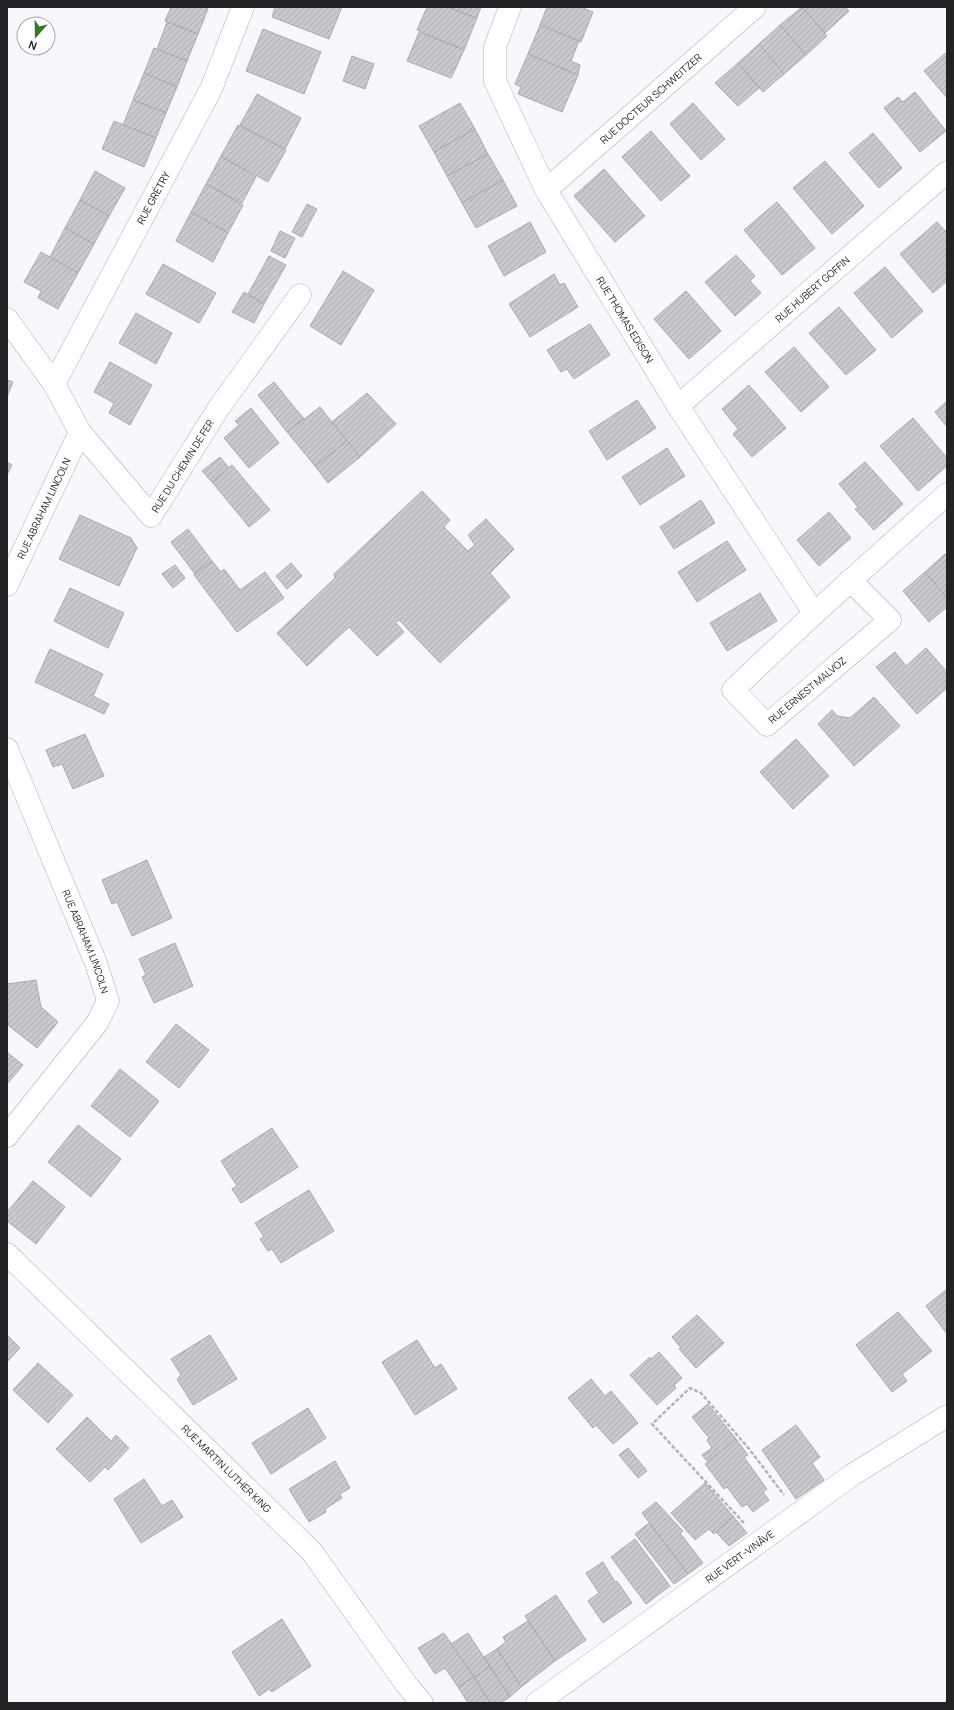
<svg xmlns="http://www.w3.org/2000/svg" width="954" height="1710" font-family="Manrope,sans-serif">
	<style>
		.building { fill: url(#building-hatch); stroke: #abaab1 }
		.lines { fill: none; stroke-linecap: round; stroke-linejoin: round }
		.minor-casing { stroke: #b0afb6; stroke-width: 23 }
		.path { stroke: #b4b3b8; stroke-width: 2.5; stroke-dasharray: 4 2; stroke-linecap: butt }
		.minor { stroke: #fff; stroke-width: 22 }
		.labels { text-anchor: middle; dominant-baseline: central; stroke-width: 3; stroke-linejoin: round; paint-order: stroke }
		.street-label { font-size: 10px; fill: #222224; stroke: #fff }
	</style>
	<defs>
		<pattern id="building-hatch" width="6" height="6" patternUnits="userSpaceOnUse"><rect width="6" height="6" fill="#c9c8cf"/><path d="M-1 1l2-2M0 6l6-6M5 7l2-2" fill="none" stroke="#acacb2"/></pattern>
	</defs>
	<rect width="100%" height="100%" fill="#f8f7fe"/>
	<g class="building">
		<path d="M171,7H204L208,9L198,34L165,21Z"/>
		<path d="M275,7H342L329,39L272,17Z"/>
		<path d="M427,7H448L477,18L464,50L417,30Z"/>
		<path d="M448,7H481L477,18Z"/>
		<path d="M547,7H581L593,12L581,42L540,25Z"/>
		<path d="M802,7L827,36L806,55L780,25Z"/>
		<path d="M802,7H845L849,11L825,33Z"/>
		<path d="M167,22L198,34L187,61L157,49Z"/>
		<path d="M540,25L579,41L571,61L580,65L578,75L528,54Z"/>
		<path d="M780,25L806,55L784,74L759,44Z"/>
		<path d="M263,29L321,52L304,94L246,71Z"/>
		<path d="M419,32L464,50L451,78L407,61Z"/>
		<path d="M759,44L784,74L763,92L738,63Z"/>
		<path d="M154,48L187,61L177,87L144,73Z"/>
		<path d="M947,52V98L924,71Z"/>
		<path d="M528,54L578,75L562,112L518,94L521,87L515,84Z"/>
		<path d="M352,56L374,64L365,89L343,81Z"/>
		<path d="M738,63L759,88L738,106L715,83Z"/>
		<path d="M144,73L177,87L166,113L133,100Z"/>
		<path d="M915,92L946,131L920,152L884,108L898,97L903,102Z"/>
		<path d="M257,94L301,118L285,149L240,125Z"/>
		<path d="M133,100L166,113L156,138L123,125Z"/>
		<path d="M460,103L475,129L434,152L419,126Z"/>
		<path d="M693,103L725,139L701,160L670,124Z"/>
		<path d="M114,121L156,138L144,167L102,149Z"/>
		<path d="M238,125L286,150L268,182L221,156Z"/>
		<path d="M475,129L488,154L447,176L434,152Z"/>
		<path d="M651,131L690,176L661,201L622,157Z"/>
		<path d="M873,133L902,168L879,188L849,153Z"/>
		<path d="M488,154L503,180L462,203L447,176Z"/>
		<path d="M221,156L256,177L242,203L206,184Z"/>
		<path d="M825,161L864,206L832,234L793,188Z"/>
		<path d="M604,169L645,216L615,242L574,196Z"/>
		<path d="M95,171L125,188L109,216L80,200Z"/>
		<path d="M503,180L517,206L476,228L462,203Z"/>
		<path d="M206,184L243,205L228,233L191,212Z"/>
		<path d="M80,200L109,216L94,244L65,228Z"/>
		<path d="M777,202L815,248L782,275L744,230Z"/>
		<path d="M307,204L317,209L302,237L292,232Z"/>
		<path d="M191,212L228,233L213,262L176,241Z"/>
		<path d="M530,222L546,252L504,276L488,246Z"/>
		<path d="M937,222L947,233V281L933,293L900,254Z"/>
		<path d="M65,228L94,244L78,273L50,257Z"/>
		<path d="M280,231L295,238L285,258L271,251Z"/>
		<path d="M41,252L78,273L58,309L38,298L41,291L24,282Z"/>
		<path d="M736,255L755,276L750,281L761,293L735,316L705,282Z"/>
		<path d="M269,256L286,265L264,304L248,294Z"/>
		<path d="M163,264L216,293L199,323L146,294Z"/>
		<path d="M885,267L923,311L892,338L854,293Z"/>
		<path d="M343,271L374,290L341,345L310,326Z"/>
		<path d="M554,274L560,285L564,283L578,307L530,337L509,304Z"/>
		<path d="M686,291L721,331L689,359L654,319Z"/>
		<path d="M244,292L264,304L254,323L232,312Z"/>
		<path d="M839,307L876,350L846,375L809,333Z"/>
		<path d="M136,313L172,333L156,364L119,343Z"/>
		<path d="M590,324L610,355L574,379L567,369L561,372L547,350Z"/>
		<path d="M794,347L829,387L801,412L765,372Z"/>
		<path d="M110,362L152,385L130,425L109,413L114,403L94,392Z"/>
		<path d="M7,380L13,382L7,397Z"/>
		<path d="M274,382L304,419L287,432L258,395Z"/>
		<path d="M749,385L786,428L752,457L733,434L738,429L722,409Z"/>
		<path d="M367,393L396,424L360,457L332,422Z"/>
		<path d="M637,400L656,428L607,460L589,431Z"/>
		<path d="M947,401V427L935,412Z"/>
		<path d="M320,407L347,441L315,466L287,432Z"/>
		<path d="M251,408L279,443L249,468L224,438L239,425L235,421Z"/>
		<path d="M913,418L947,458V466L918,491L880,446Z"/>
		<path d="M347,441L360,457L328,483L315,466Z"/>
		<path d="M667,448L685,476L640,505L622,477Z"/>
		<path d="M220,457L229,468L212,482L202,471Z"/>
		<path d="M7,462L12,465L7,475Z"/>
		<path d="M865,462L903,504L874,530L855,509L858,507L839,484Z"/>
		<path d="M232,465L270,510L249,527L212,482Z"/>
		<path d="M422,491L450,520L444,527L468,551L475,545L468,535L486,519L514,549L490,573L510,597L440,663L399,620L396,623L404,632L377,656L349,627L307,666L277,633L335,578L334,574Z"/>
		<path d="M701,500L715,523L674,549L660,527Z"/>
		<path d="M829,512L851,538L819,566L797,540Z"/>
		<path d="M80,515L131,538L137,548L119,586L59,559Z"/>
		<path d="M188,529L212,561L195,574L171,542Z"/>
		<path d="M727,541L746,570L697,602L678,572Z"/>
		<path d="M945,554L947,556V598L925,572Z"/>
		<path d="M212,561L221,572L224,569L240,590L265,572L284,598L237,632L194,575Z"/>
		<path d="M291,563L302,576L287,589L276,576Z"/>
		<path d="M175,565L185,578L173,588L162,574Z"/>
		<path d="M925,572L947,598V607L929,622L903,591Z"/>
		<path d="M70,588L124,613L108,648L54,621Z"/>
		<path d="M760,593L777,621L727,651L710,623Z"/>
		<path d="M926,648L947,672V688L917,714L876,667L895,652L906,666Z"/>
		<path d="M50,649L103,674L93,696L109,704L104,714L35,682Z"/>
		<path d="M874,697L900,726L854,766L818,724L832,710L837,716L850,718Z"/>
		<path d="M85,734L104,776L73,789L62,764L53,767L46,750Z"/>
		<path d="M796,739L829,776L793,809L760,772Z"/>
		<path d="M147,860L172,918L132,936L117,902L112,904L102,880Z"/>
		<path d="M175,943L193,986L154,1003L142,977L146,975L139,959Z"/>
		<path d="M36,980L41,1007L58,1022L37,1048L9,1026L7,1017V984Z"/>
		<path d="M176,1024L209,1050L179,1088L146,1062Z"/>
		<path d="M7,1052L23,1065L7,1084Z"/>
		<path d="M120,1069L159,1101L130,1137L91,1106Z"/>
		<path d="M78,1125L121,1159L91,1197L48,1162Z"/>
		<path d="M272,1128L298,1167L241,1203L232,1189L237,1186L221,1161Z"/>
		<path d="M33,1181L65,1207L36,1244L7,1221V1212Z"/>
		<path d="M309,1190L334,1231L281,1263L272,1249L268,1251L260,1239L264,1237L255,1223Z"/>
		<path d="M947,1289V1334L926,1306Z"/>
		<path d="M898,1312L932,1351L902,1374L907,1381L892,1392L856,1345Z"/>
		<path d="M697,1315L724,1343L696,1368L679,1349L681,1348L672,1337Z"/>
		<path d="M7,1335L20,1348L7,1362Z"/>
		<path d="M210,1335L237,1379L193,1405L177,1379L181,1375L171,1359Z"/>
		<path d="M417,1340L435,1368L441,1364L457,1389L415,1415L382,1362Z"/>
		<path d="M659,1352L682,1378L674,1385L676,1388L657,1405L630,1375L650,1357L651,1359Z"/>
		<path d="M38,1363L73,1395L48,1423L13,1390Z"/>
		<path d="M591,1379L605,1396L611,1391L638,1423L613,1444L596,1425L593,1428L568,1398Z"/>
		<path d="M708,1404L736,1439L708,1462L702,1455L712,1448L707,1440L709,1438L692,1417Z"/>
		<path d="M308,1408L326,1438L271,1474L252,1443Z"/>
		<path d="M87,1417L111,1441L116,1435L129,1448L108,1470L105,1467L90,1482L56,1449Z"/>
		<path d="M796,1425L820,1457L812,1463L824,1480L796,1499L762,1450Z"/>
		<path d="M736,1439L748,1455L744,1457L767,1489L763,1492L769,1500L753,1512L747,1504L742,1507L727,1487L724,1489L705,1464Z"/>
		<path d="M628,1448L647,1471L638,1478L619,1455Z"/>
		<path d="M335,1461L350,1488L340,1494L342,1498L325,1509L326,1512L309,1522L289,1489Z"/>
		<path d="M144,1479L162,1506L172,1500L183,1517L141,1543L114,1499Z"/>
		<path d="M705,1483L733,1516L714,1534L709,1529L695,1540L671,1513Z"/>
		<path d="M656,1502L683,1531L680,1533L703,1563L688,1574L642,1513Z"/>
		<path d="M733,1516L747,1533L729,1546L716,1532Z"/>
		<path d="M649,1523L688,1574L674,1584L635,1534Z"/>
		<path d="M635,1539L670,1586L646,1604L611,1557Z"/>
		<path d="M603,1562L615,1582L617,1581L632,1603L603,1623L588,1601L599,1593L586,1573Z"/>
		<path d="M556,1595L586,1640L555,1661L525,1616Z"/>
		<path d="M282,1619L311,1666L272,1692L269,1689L259,1696L232,1652Z"/>
		<path d="M528,1621L555,1661L521,1687L497,1649L506,1642L503,1637Z"/>
		<path d="M444,1633L474,1677L458,1687L445,1668L435,1674L418,1648Z"/>
		<path d="M468,1633L490,1667L474,1677L451,1644Z"/>
		<path d="M497,1649L521,1687L510,1697L484,1657Z"/>
		<path d="M490,1667L510,1697L501,1703H490L474,1677Z"/>
		<path d="M474,1677L490,1703H468L458,1687Z"/>
	</g>
	<g class="lines">
		<g class="minor-casing">
			<g id="minor">
				<path id="s1" d="M510,7L495,47V81L546,190L678,406L814,613"/>
				<path id="s2" d="M546,190L755,7"/>
				<path id="s3" d="M7,319L54,384L80,432L151,516L218,409L300,295"/>
				<path id="s4" d="M54,384L211,89L243,7"/>
				<path id="s5" d="M678,406L947,172"/>
				<path d="M850,580L890,620L767,725L733,690C803,623 875,558 947,494"/>
				<path id="s6" d="M7,585L80,432"/>
				<path id="s7" d="M7,749L96,963L108,1001L97,1023L7,1136"/>
				<path id="s8" d="M7,1254L312,1552L406,1684L422,1703"/>
				<path id="s9" d="M537,1703L852,1475L947,1416"/>
			</g>
		</g>
		<path class="path" d="M744,1523L652,1424L690,1388L701,1393L750,1450L784,1495"/>
		<use href="#minor" class="minor"/>
	</g>
	<g class="labels">
		<g class="street-label">
			<text stroke="none"><textPath href="#s2" startOffset="139">RUE DOCTEUR SCHWEITZER</textPath></text>
			<text stroke="none"><textPath href="#s4" startOffset="211">RUE GRÉTRY</textPath></text>
			<text stroke="none"><textPath href="#s5" startOffset="178">RUE HUBERT GOFFIN</textPath></text>
			<text stroke="none"><textPath href="#s1" startOffset="349">RUE THOMAS EDISON</textPath></text>
			<text stroke="none"><textPath href="#s3" startOffset="304">RUE DU CHEMIN DE FER</textPath></text>
			<text stroke="none"><textPath href="#s6" startOffset="85">RUE ABRAHAM LINCOLN</textPath></text>
			<text transform="translate(807 690) rotate(-40)">RUE ERNEST MALVOZ</text>
			<text stroke="none"><textPath href="#s7" startOffset="208">RUE ABRAHAM LINCOLN</textPath></text>
			<text stroke="none"><textPath href="#s8" startOffset="307">RUE MARTIN LUTHER KING</textPath></text>
			<text stroke="none"><textPath href="#s9" startOffset="250">RUE VERT-VINÂVE</textPath></text>
		</g>
	</g>
	<rect width="954" height="1710" fill="none" stroke="#222224" stroke-width="16"/>
	<g transform="translate(36 36) rotate(200)"><circle r="19" fill="#ffffff" stroke="#a7a7a7"/>
	<path d="M0-3L7 15L0 10L-7 15Z" fill="#2e7b22"/>
	<text y="-6" font-size="11" font-weight="bold" text-anchor="middle" fill="#222224">N</text>
	</g>
</svg>
